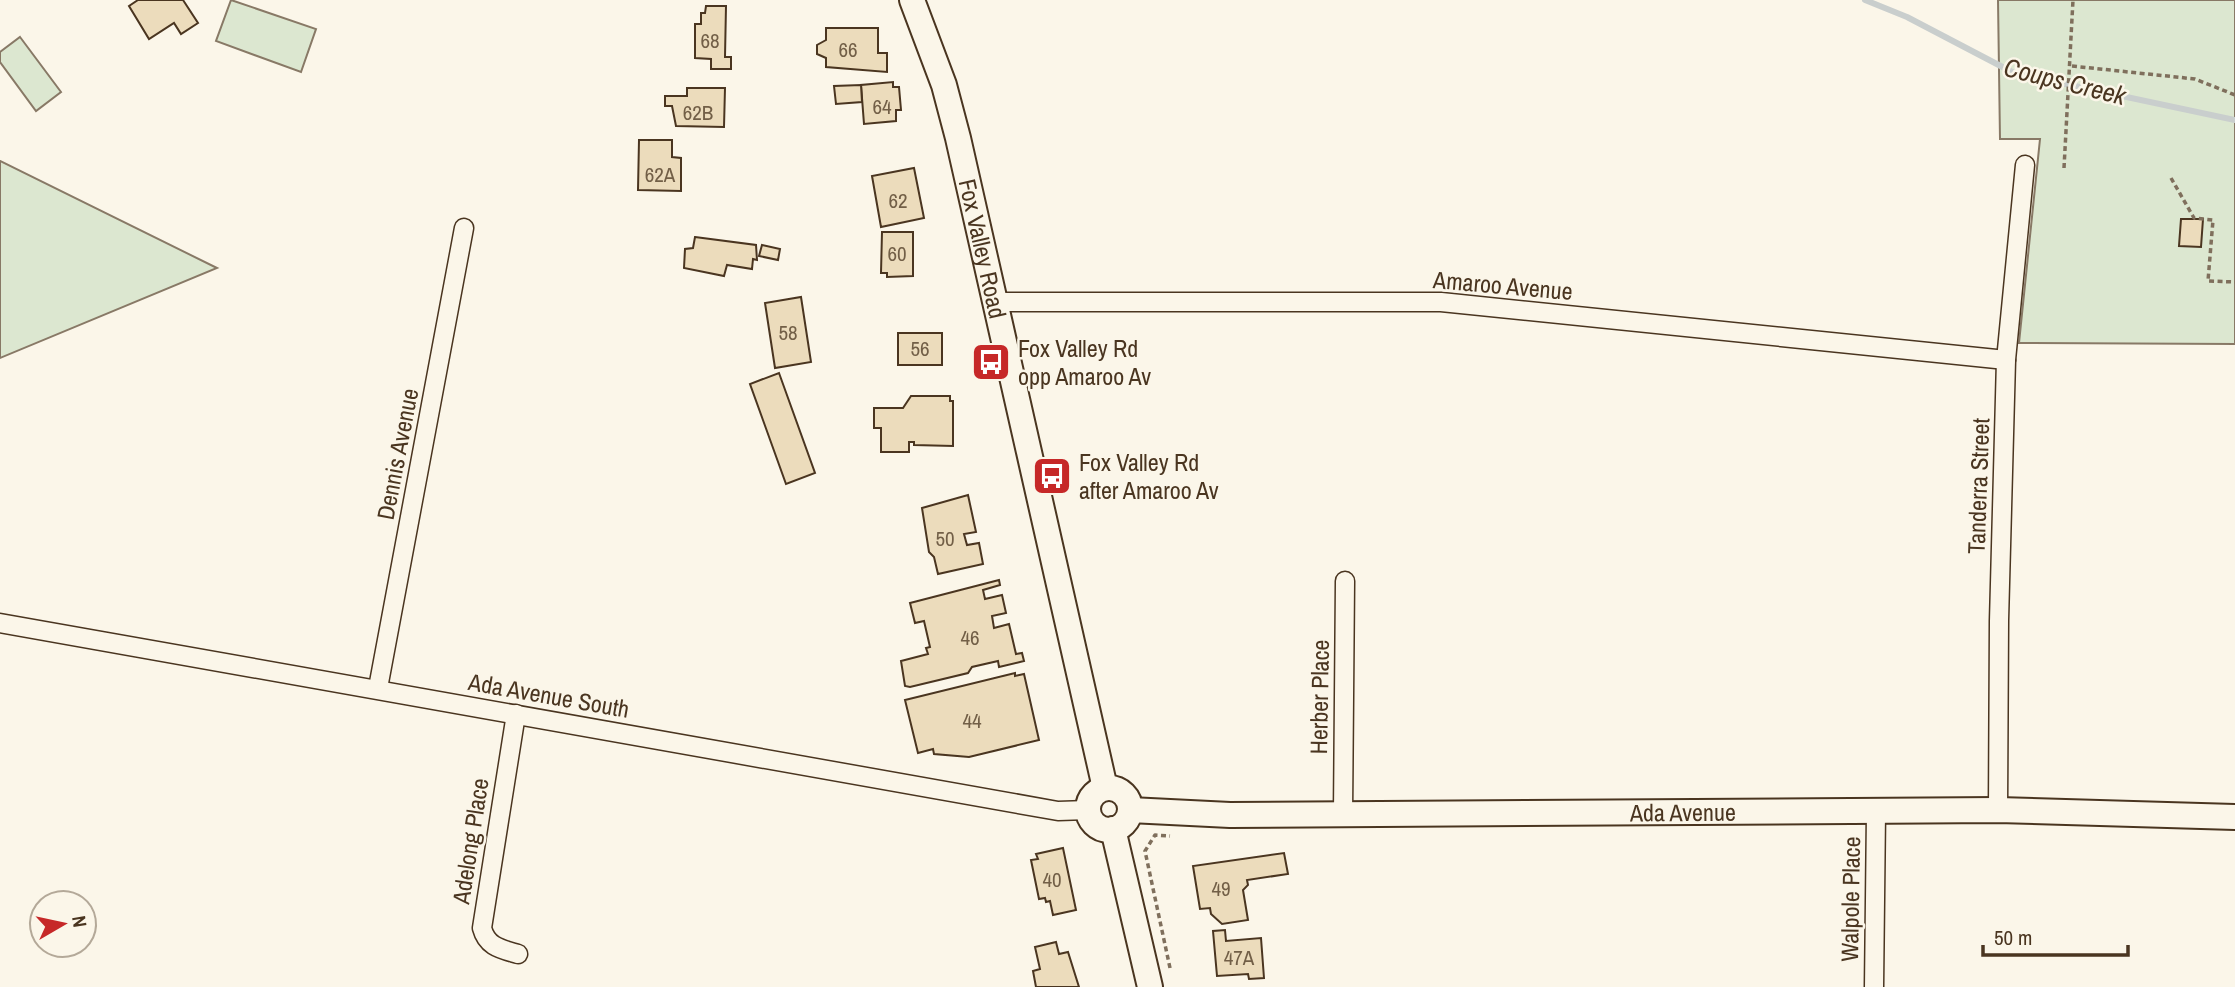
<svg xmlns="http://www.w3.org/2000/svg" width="2235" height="987" font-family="'Archivo Narrow',sans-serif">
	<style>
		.green { fill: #dce7d0; stroke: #887966; stroke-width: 2 }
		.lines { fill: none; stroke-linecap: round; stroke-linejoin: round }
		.stream { stroke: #c9cecd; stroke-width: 6 }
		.building { fill: #ecdcbc; stroke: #4a3520; stroke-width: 2 }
		.street-casing { stroke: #4a3520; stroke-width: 21 }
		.secondary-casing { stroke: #4a3520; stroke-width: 28 }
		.path { stroke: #7f6f5c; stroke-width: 3.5; stroke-dasharray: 5 3.5; stroke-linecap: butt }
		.street { stroke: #fbf6e9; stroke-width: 18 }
		.secondary { stroke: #fbf6e9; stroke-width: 24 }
		.labels { text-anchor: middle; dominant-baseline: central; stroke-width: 5; stroke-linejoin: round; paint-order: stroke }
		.number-label { font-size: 21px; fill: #725f47 }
		.street-label { font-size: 24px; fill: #4a3520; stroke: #fbf6e9 }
		.poi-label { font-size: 24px; fill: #4a3520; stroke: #fbf6e9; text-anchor: start }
		.water-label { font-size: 26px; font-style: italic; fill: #4a3520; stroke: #fbf6e9 }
	</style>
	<rect width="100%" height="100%" fill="#fbf6e9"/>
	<g class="green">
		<path d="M231,0L316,29L301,72L216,41Z"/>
		<path d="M1998,0H2235V344L2019,343L2040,139H2000Z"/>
		<path d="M20,37L61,92L36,111L0,62V52Z"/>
		<path d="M0,161L217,268L0,358Z"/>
	</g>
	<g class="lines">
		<path class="stream" d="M1865,0L1907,17L2014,73L2235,120"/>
	</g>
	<g class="building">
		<path d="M138,0H183L198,23L181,34L174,23L149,39L129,6Z"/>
		<path d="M706,6H726L725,57H731V69H711V59L695,58V24H701V13H705Z"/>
		<path d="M826,28H878V53H887V72L826,67V58L817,54V45L826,40Z"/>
		<path d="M893,82V87H899L901,110H896V121L864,124L861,85Z"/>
		<path d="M861,85L862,102L836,104L834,86Z"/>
		<path d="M687,88H725L724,127L676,126L672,106H665V96H687Z"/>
		<path d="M639,140H672V157L681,158V191L638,190Z"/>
		<path d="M914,168L924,218L881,227L872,176Z"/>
		<path d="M2181,219H2203L2201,247L2179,246Z"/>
		<path d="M882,232H913V276L887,277V273H881Z"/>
		<path d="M695,237L756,245L757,260L753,259L752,269L727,265L724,276L684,268L685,249L693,248Z"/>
		<path d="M762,245L780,249L778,260L759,256Z"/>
		<path d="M801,297L811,362L775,368L765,303Z"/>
		<rect x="898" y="333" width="44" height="32"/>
		<path d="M779,373L815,473L786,484L750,384Z"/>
		<path d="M911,396H950V401H953V446L914,445V442H909V452H881V428H874V408H903Z"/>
		<path d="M968,495L976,532L964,534L967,545L979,543L983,564L938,574L934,557L929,552L922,508Z"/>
		<path d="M999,580L1000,585L983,590L985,599L1002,595L1006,613L992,616L994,628L1009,624L1016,654L1022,653L1024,661L999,667L998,661L972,667L968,673L910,687L905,686L901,661L928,654L926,648L930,647L924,621L915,623L910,603Z"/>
		<path d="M1015,673V676L1024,674L1039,740L969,757L934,754L933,749L918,753L905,700Z"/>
		<path d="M1063,848L1076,910L1053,915L1050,901L1046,902L1045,898L1039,899L1031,860L1038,859L1036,854Z"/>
		<path d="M1284,853L1288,874L1247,880L1248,885L1243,890L1248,920L1222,924L1211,914L1210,908L1200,909L1193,866Z"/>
		<path d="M1225,930L1226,941L1261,938L1264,978L1249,979L1248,974L1217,976L1213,931Z"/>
		<path d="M1056,942L1059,954L1068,952L1079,987H1036L1033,971L1040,969L1035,947Z"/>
	</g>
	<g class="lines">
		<g class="street-casing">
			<g id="street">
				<path d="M993,302H1441L2006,360"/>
				<path d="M0,623L1058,811L1088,810"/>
				<path d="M378,688L464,228"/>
				<path d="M516,714L482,928C487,947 501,949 518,954"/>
				<path d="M1998,810L1999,621L2006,360L2025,165"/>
				<path d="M1343,814L1345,581"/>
				<path d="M1874,987L1876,812"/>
			</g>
		</g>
		<g class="secondary-casing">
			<g id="secondary">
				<path id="s1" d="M912,0L944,85L958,138L1105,788"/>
				<circle cx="1109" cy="809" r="21"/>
				<path id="s2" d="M1130,810L1230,815L1998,810L2235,817"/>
				<path d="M1113,829L1150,987"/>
			</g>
		</g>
		<g class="path">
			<path d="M2072,66L2195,79L2235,95"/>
			<path d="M2064,168L2073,0"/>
			<path d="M2171,178L2194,218L2213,220L2208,281L2235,282"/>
			<path d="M1170,968L1145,851L1155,835L1170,836"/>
		</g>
		<use href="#street" class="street"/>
		<use href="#secondary" class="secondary"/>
	</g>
	<defs>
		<g id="bus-square" transform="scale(2.0125)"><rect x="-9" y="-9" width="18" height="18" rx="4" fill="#c62828" stroke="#fbf6e9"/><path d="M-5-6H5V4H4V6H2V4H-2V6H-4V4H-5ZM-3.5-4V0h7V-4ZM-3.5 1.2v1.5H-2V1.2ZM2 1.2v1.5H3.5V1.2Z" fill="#fff"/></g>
	</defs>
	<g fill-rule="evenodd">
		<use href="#bus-square" x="991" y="362"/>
		<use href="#bus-square" x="1052" y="476"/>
	</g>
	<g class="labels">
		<g class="number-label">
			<text x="710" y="40">68</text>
			<text x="848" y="49">66</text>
			<text x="882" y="106">64</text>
			<text x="698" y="112">62B</text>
			<text x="660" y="174">62A</text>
			<text x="898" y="200">62</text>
			<text x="897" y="253">60</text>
			<text x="788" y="332">58</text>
			<text x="920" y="348">56</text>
			<text x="945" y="538">50</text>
			<text x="970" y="637">46</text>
			<text x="972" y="720">44</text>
			<text x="1052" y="879">40</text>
			<text x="1221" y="888">49</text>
			<text x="1239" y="957">47A</text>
		</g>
		<g class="street-label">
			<text stroke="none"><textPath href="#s1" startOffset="259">Fox Valley Road</textPath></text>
			<text transform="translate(1503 285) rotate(5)">Amaroo Avenue</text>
			<text transform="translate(397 454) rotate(-79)">Dennis Avenue</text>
			<text transform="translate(1978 486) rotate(-88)">Tanderra Street</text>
			<text transform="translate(549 695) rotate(10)">Ada Avenue South</text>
			<text transform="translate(1319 697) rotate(-89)">Herber Place</text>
			<text stroke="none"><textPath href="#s2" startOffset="553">Ada Avenue</textPath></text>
			<text transform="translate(470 841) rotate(-81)">Adelong Place</text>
			<text transform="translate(1850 899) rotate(-89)">Walpole Place</text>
		</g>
		<g class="poi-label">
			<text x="1018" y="348">Fox Valley Rd<tspan x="1018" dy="28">opp Amaroo Av</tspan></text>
			<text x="1079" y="462">Fox Valley Rd<tspan x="1079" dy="28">after Amaroo Av</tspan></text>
		</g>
		<g class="water-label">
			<text transform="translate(2065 81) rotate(14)">Coups Creek</text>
		</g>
	</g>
	<g transform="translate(63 924) rotate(81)"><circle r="33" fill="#fbf6e9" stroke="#b4a999" stroke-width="2"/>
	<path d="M0-5L12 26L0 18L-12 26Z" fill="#c62828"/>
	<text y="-10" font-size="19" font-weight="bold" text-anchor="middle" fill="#4a3520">N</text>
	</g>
	<path d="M1983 945v10h145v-10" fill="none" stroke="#4a3520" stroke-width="3.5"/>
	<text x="1994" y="945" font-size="21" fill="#4a3520" stroke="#fbf6e9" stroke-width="5" paint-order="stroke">50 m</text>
</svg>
